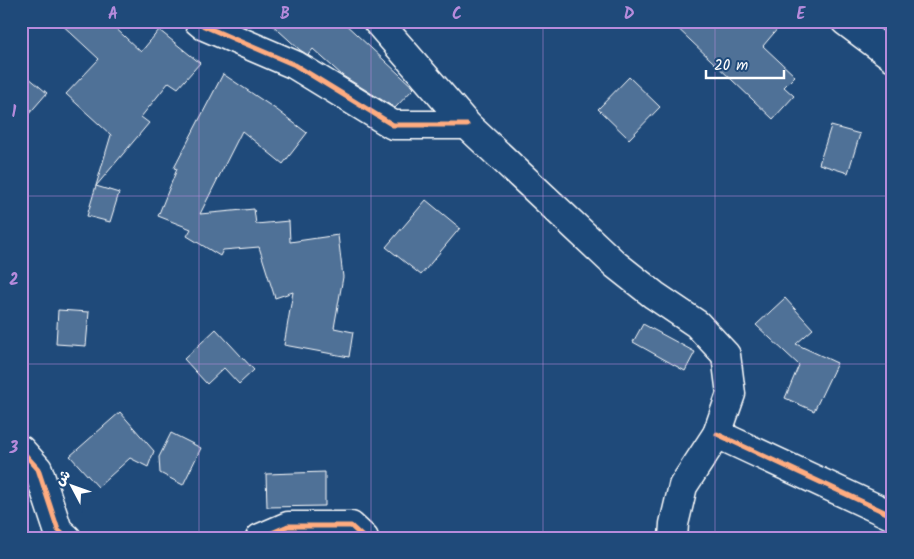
<svg xmlns="http://www.w3.org/2000/svg" width="914" height="559" font-family="Kalam,'Playpen Sans Arabic',sans-serif">
	<style>
		.building { fill: #507197; stroke: #fff }
		.lines { fill: none; stroke-linecap: round; stroke-linejoin: round }
		.street-casing { stroke: #fff; stroke-width: 31 }
		.secondary-casing { stroke: #fff; stroke-width: 31 }
		.street { stroke: #1f4a7a; stroke-width: 28 }
		.secondary { stroke: #1f4a7a; stroke-width: 28 }
		.cycleway-casing { stroke: #1f4a7a; stroke-width: 8 }
		.cycleway { stroke: #ffac80; stroke-width: 5 }
		.grid { fill: none; stroke: #b68bdc; stroke-width: 1; stroke-opacity: 0.55 }
		.neatline { fill: none; stroke: #b68bdc; stroke-width: 2 }
		.grid-label { font-size: 16px; text-anchor: middle; font-weight: bold; fill: #b68bdc }
	</style>
	<rect width="100%" height="100%" fill="#1f4a7a"/>
	<filter id="ink" filterUnits="userSpaceOnUse"><feTurbulence type="fractalNoise" baseFrequency=".02" numOctaves="2"/><feDisplacementMap in="SourceGraphic" scale="10" xChannelSelector="R" yChannelSelector="G"/><feConvolveMatrix kernelMatrix="1 2 1 2 8 2 1 2 1" color-interpolation-filters="sRGB"/></filter>
	<g filter="url(#ink)">
		<g class="building">
			<path d="M58,21H108L141,52L159,30L200,63L178,88L169,82L141,117L149,123L96,186L119,193L110,222L87,216L111,135L66,94L99,59Z"/>
			<path d="M268,21H342L414,88L395,108L343,76L313,49L308,55L300,50Z"/>
			<path d="M670,21H784L763,46L795,76L784,87L794,96L773,119Z"/>
			<path d="M21,71L47,93L21,123Z"/>
			<path d="M223,74L277,110L307,133L283,164L242,131L200,214L254,209L256,224L289,221L290,242L338,235L343,277L334,328L353,332L349,357L284,345L293,292L275,298L259,247L223,250L220,256L187,236L191,229L158,216L177,169L174,168Z"/>
			<path d="M629,77L660,107L629,139L598,109Z"/>
			<path d="M831,126L860,134L848,173L819,164Z"/>
			<path d="M426,200L460,228L421,275L386,247Z"/>
			<path d="M785,298L813,329L796,344L837,363L814,411L785,398L799,365L756,325Z"/>
			<path d="M58,310L89,312L86,346L56,344Z"/>
			<path d="M643,324L695,352L685,371L633,342Z"/>
			<path d="M216,329L254,370L239,384L224,368L207,384L184,359Z"/>
			<path d="M120,412L154,451L148,467L130,458L98,487L70,456Z"/>
			<path d="M171,433L201,448L183,485L160,473L159,457Z"/>
			<path d="M325,472V506L267,507L266,474Z"/>
		</g>
		<g class="lines">
			<g class="street-casing">
				<g id="street">
					<path d="M198,21L204,26L295,65L393,125H467"/>
					<path d="M845,21L893,57"/>
					<path d="M717,434L893,516"/>
					<path d="M21,450L38,469L58,530L67,538"/>
					<path d="M260,538L288,526H351L364,538"/>
				</g>
			</g>
			<g class="secondary-casing">
				<path id="secondary" d="M377,21L467,125L616,265L654,295L697,324L726,355L731,394L717,434L683,486L674,524L673,538"/>
			</g>
			<use href="#street" class="street"/>
			<use href="#secondary" class="secondary"/>
			<g class="cycleway-casing">
				<g id="cycleway">
					<path d="M198,21L204,26L295,65L393,125H467"/>
					<path d="M717,434L893,516"/>
					<path d="M21,450L38,469L58,530L67,538"/>
					<path d="M260,538L288,526H351L364,538"/>
				</g>
			</g>
			<use href="#cycleway" class="cycleway"/>
		</g>
	</g>
	<path class="grid" d="M199,21V538M371,21V538M543,21V538M715,21V538M21,196H893M21,364H893"/>
	<rect width="914" height="559" fill="none" stroke="#1f4a7a" stroke-width="55"/>
	<g transform="translate(72 486) rotate(311)" stroke="#1f4a7a" stroke-width="4" paint-order="stroke">
	<path d="M0-4L9 19L0 12L-9 19Z" fill="#ffffff"/>
	<text y="-8" font-size="14" font-weight="bold" text-anchor="middle" fill="#ffffff">ش</text>
	</g>
	<path d="M706 70v8h78v-8" fill="none" stroke="#ffffff" stroke-width="2.5"/>
	<text x="714" y="70" font-size="15" fill="#ffffff" stroke="#1f4a7a" stroke-width="4" paint-order="stroke">20 m</text>
	<rect x="28" y="28" width="858" height="504" class="neatline"/>
	<g class="grid-label">
		<text x="113" y="19">A</text>
		<text x="285" y="19">B</text>
		<text x="457" y="19">C</text>
		<text x="629" y="19">D</text>
		<text x="801" y="19">E</text>
		<text x="14" y="117">1</text>
		<text x="14" y="285">2</text>
		<text x="14" y="453">3</text>
	</g>
</svg>
